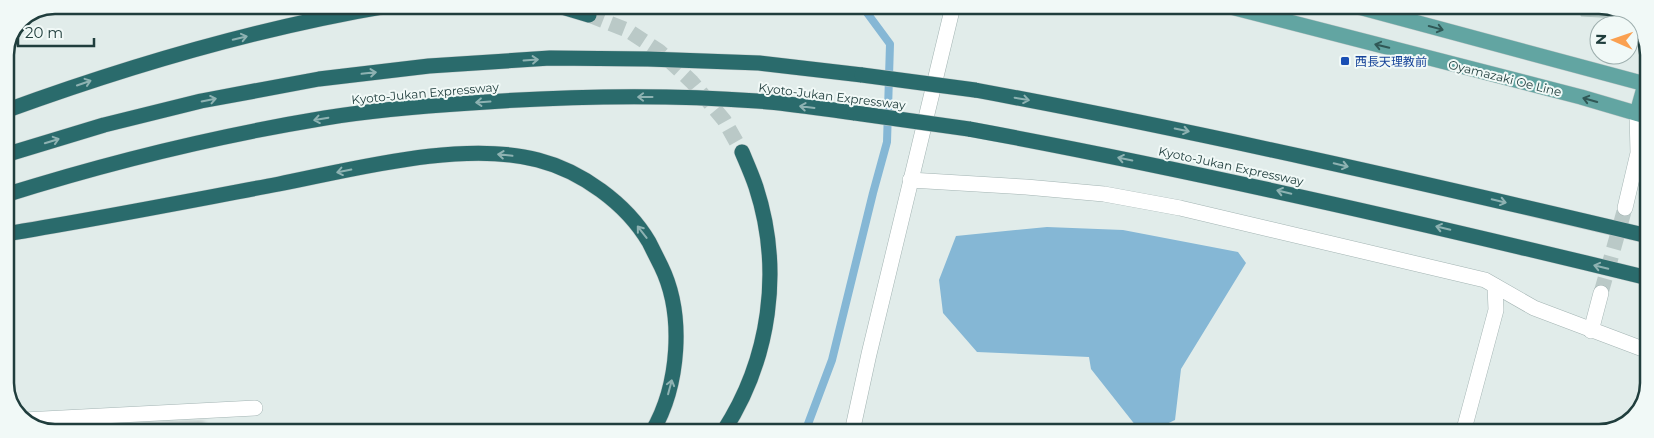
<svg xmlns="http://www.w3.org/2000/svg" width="1654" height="438" font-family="Montserrat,'Noto Sans JP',sans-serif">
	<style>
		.water { fill: #85b7d5 }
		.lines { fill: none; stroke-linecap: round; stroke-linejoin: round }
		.stream { stroke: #85b7d5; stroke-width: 8 }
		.building { fill: #b6c7c3; stroke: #b3c6c2; filter: url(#shadow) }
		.street-tunnel { stroke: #bac9c7; stroke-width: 15; stroke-dasharray: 15 8; stroke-linecap: butt }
		.highway-tunnel { stroke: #bac9c7; stroke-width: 15; stroke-dasharray: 15 8; stroke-linecap: butt }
		.lane-casing { stroke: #a3b4b3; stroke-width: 16 }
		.street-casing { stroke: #a3b4b3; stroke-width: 16 }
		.primary-casing { stroke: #c1c9c9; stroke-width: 16 }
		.highway-casing { stroke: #c1c9c9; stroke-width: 16 }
		.lane { stroke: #fff; stroke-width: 15 }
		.street { stroke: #fff; stroke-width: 15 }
		.primary { stroke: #62a5a2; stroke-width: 15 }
		.highway { stroke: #2a6b6c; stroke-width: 15 }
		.highway-bridge-casing { stroke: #c1c9c9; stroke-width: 16; stroke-linecap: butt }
		.highway-bridge { stroke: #2a6b6c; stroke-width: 15 }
		.oneway { stroke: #305856 }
		.oneway2 { stroke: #8eb2b2 }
		.transit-dot { fill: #1a4fb4; stroke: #f1f9f7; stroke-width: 2 }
		.labels { text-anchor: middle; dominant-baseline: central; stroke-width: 4; stroke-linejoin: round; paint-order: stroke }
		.transit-label { font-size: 12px; fill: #164399; stroke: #f1f9f7; text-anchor: start }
		.street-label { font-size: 12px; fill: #203e3d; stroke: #f1f9f7 }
		.rim { fill: none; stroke: #203e3d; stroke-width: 2.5 }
	</style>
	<defs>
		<filter id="shadow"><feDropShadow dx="4.5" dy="-4.5" stdDeviation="2.5" flood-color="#0004"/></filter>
	</defs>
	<rect width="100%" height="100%" fill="#e1ecea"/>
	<path class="water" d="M1047,227L1123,230L1238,252L1246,263L1181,369L1175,420L1158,428L1136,426L1091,369L1089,357L977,352L943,313L939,280L956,236Z"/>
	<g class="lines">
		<path class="stream" d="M805,432L832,360L873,193L887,142L890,44L862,6"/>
	</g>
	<g class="building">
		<path d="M1581,7H1612L1621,12L1620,18L1581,16Z"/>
		<path d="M199,427L200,432L91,431V430Z"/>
	</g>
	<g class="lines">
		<path class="street-tunnel" d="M1601,293L1625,208"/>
		<path class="highway-tunnel" d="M589,15L627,30L659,51L692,82L724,120L742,152"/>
		<g class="lane-casing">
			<path id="lane" d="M24,420L255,408"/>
		</g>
		<g class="street-casing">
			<g id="street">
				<path d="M910,180L1026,187L1104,194L1180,208L1485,280L1534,308L1648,351"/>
				<path d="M1625,208L1638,153L1637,113"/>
				<path d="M1591,331L1601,293"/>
				<path d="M852,432L869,354L953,6"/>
				<path d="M1463,433L1496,310L1495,286"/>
			</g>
		</g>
		<g class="primary-casing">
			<g id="primary">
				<path d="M1227,6L1581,97L1649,117"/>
				<path d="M1355,6L1649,85"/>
				<path d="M1637,113L1649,70"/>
			</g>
		</g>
		<g class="highway-casing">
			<g id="highway">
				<path d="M559,6L589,15"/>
				<path d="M975,90C1201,132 1424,183 1648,236"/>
				<path d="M5,111C131,65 261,27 393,5"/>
				<path d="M969,129C1197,171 1423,223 1648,278"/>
				<path d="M5,155L104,125L201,101L319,79L429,66L550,58L648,59L759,63L862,75"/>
				<path d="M5,195C110,162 216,136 325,118C373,110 423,106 471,103C566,96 661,94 757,101C789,103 823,109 855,113"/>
				<path d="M5,234C97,219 188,201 279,184C355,169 463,140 538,160C581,171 626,203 649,242C653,250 657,258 661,266C685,315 679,386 652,432"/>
				<path d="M723,432C770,360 783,270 756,187C752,175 747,164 742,152"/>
			</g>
		</g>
		<use href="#lane" class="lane"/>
		<use href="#street" class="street"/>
		<use href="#primary" class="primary"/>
		<use href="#highway" class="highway"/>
		<g class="highway-bridge-casing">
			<g id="highway-bridge">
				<path d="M862,75L975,90"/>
				<path d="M855,113L969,129"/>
			</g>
		</g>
		<use href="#highway-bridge" class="highway-bridge"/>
	</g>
	<defs><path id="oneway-shaft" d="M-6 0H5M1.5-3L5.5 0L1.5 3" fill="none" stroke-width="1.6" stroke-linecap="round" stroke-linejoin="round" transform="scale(1.25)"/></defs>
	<g class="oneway">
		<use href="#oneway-shaft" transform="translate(1436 28) rotate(15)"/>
		<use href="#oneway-shaft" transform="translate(1382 46) rotate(-166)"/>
		<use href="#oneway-shaft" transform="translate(1590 100) rotate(-164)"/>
	</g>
	<g class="oneway2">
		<use href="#oneway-shaft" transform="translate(240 38) rotate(-14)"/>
		<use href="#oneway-shaft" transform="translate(531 60) rotate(-4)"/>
		<use href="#oneway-shaft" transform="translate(369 73) rotate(-6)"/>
		<use href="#oneway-shaft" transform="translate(84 83) rotate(-19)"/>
		<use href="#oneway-shaft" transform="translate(645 97) rotate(180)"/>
		<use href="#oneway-shaft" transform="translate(1022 99) rotate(10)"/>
		<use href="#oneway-shaft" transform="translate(209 100) rotate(-11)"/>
		<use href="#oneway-shaft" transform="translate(483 102) rotate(176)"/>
		<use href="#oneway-shaft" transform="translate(807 107) rotate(-173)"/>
		<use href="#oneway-shaft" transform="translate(321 119) rotate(170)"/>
		<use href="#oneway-shaft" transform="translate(1182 130) rotate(12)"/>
		<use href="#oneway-shaft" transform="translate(52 141) rotate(-17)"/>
		<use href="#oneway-shaft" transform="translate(505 155) rotate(-174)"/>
		<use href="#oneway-shaft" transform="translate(1125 159) rotate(-168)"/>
		<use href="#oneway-shaft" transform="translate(1341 165) rotate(13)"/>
		<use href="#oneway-shaft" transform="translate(344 171) rotate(169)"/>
		<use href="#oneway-shaft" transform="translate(1284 192) rotate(-167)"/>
		<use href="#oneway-shaft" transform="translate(1499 201) rotate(13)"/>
		<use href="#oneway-shaft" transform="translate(1443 228) rotate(-167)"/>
		<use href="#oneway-shaft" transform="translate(642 232) rotate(-128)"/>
		<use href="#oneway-shaft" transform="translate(1601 267) rotate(-166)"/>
		<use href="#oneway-shaft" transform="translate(670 387) rotate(-75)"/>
	</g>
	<rect class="transit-dot" x="1340" y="56" width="10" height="10" rx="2.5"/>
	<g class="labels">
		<g class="transit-label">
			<text x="1355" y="61">西長天理教前</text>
		</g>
		<g class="street-label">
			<text transform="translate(1505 78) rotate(14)">Oyamazaki Oe Line</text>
			<text transform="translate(425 93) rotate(-5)">Kyoto-Jukan Expressway</text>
			<text transform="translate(832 96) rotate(7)">Kyoto-Jukan Expressway</text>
			<text transform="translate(1231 166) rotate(12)">Kyoto-Jukan Expressway</text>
		</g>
	</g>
	<path d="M0 0H1654V438H0ZM55 14H1599A41 41 0 0 1 1640 55V383A41 41 0 0 1 1599 424H55A41 41 0 0 1 14 383V55A41 41 0 0 1 55 14Z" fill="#f1f9f7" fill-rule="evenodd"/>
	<path class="rim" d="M55 14H1599A41 41 0 0 1 1640 55V383A41 41 0 0 1 1599 424H55A41 41 0 0 1 14 383V55A41 41 0 0 1 55 14Z"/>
	<g transform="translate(1614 40) rotate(272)"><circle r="24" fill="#f1f9f7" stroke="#9daead"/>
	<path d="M0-4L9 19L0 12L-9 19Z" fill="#faa050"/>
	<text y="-8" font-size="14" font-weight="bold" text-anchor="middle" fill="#203e3d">N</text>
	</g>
	<path d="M18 38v8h76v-8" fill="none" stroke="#203e3d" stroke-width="2.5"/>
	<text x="25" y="38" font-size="15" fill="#203e3d" stroke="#f1f9f7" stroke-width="4" paint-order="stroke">20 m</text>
</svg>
